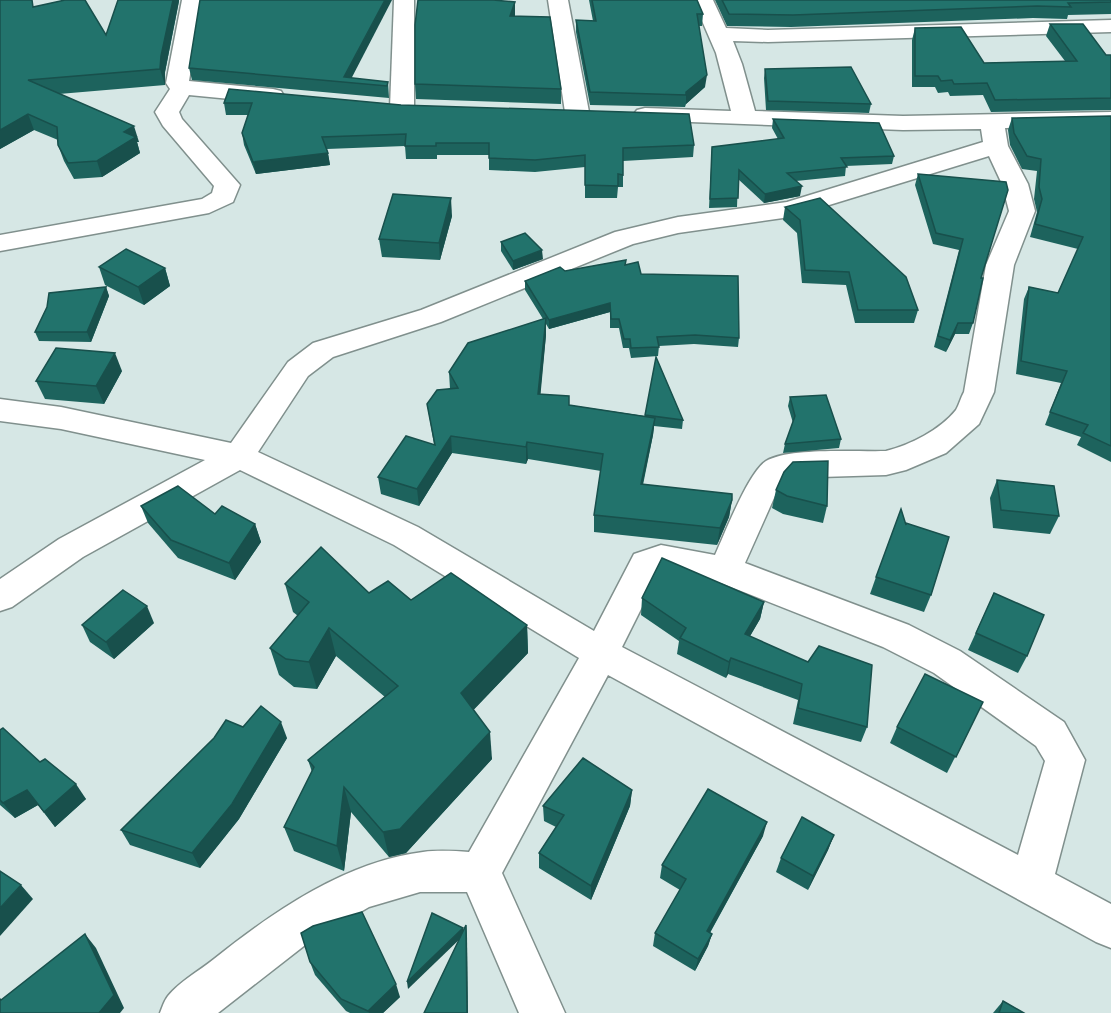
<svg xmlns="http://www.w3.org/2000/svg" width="1111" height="1013" font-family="Merriweather,serif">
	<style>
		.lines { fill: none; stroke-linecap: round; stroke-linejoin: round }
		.minor-casing { stroke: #80908d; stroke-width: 3 }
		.minor { fill: #fff; fill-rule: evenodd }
		.wall { fill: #1d635d }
		.shaded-wall { fill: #18504c }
		.building { fill: #22736c; stroke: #18504c; stroke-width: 1.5 }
	</style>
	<rect width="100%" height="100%" fill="#d6e7e5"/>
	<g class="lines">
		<g class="minor-casing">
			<g id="minor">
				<path d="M182,0H202L189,81L273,89L281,91L284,96L281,101L273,103L189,95L179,112L182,119L240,185L233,202L209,213L0,251V235L202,199L212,193L214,186L163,126L155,112L170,89L166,83Z"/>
				<path d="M394,0H414V108L410,113L402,115L394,113L390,108Z"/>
				<path d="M548,0H568L589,112L585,117L577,119L569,117L565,112Z"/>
				<path d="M693,0H713L726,28L768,30L1111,20V32L768,42L733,41L742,64L755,111L903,116L1111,112V126L1005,128L1008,146L1028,184L1035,211L1014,265L994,392L979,424L946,453L906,470L886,475L788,478L778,489L745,563L909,625L960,651L1064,722L1085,760L1055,874L1111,904V948L1096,942L608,675L502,873L565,1013H519L467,892H420L369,907L309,942L218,1013H160C162,1008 164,1001 168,996C179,982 199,971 214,959C274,911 345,862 423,852C438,850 454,851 469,852L579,658L394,545L240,470L83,557L12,607L0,611V579L59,539L205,460L61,429L0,421V399L61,407L231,443L288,362L313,343L421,310L615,232L678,217L787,202L983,142L981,129L903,130L637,120L633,115L637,110L645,108L731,111L716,53ZM989,156L1002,184L1009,211L986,265L964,392C961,397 959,405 956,410C940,430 910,445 886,451C856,452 790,447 766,461C748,473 725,533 715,555L661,545L634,554L594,631L418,527L258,452L308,376L333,357L441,322L633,244L678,233L790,217ZM663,572L721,583L883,647L934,673L1036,746L1045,761L1018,855L622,647L659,573Z"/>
			</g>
		</g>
		<use href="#minor" class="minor"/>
	</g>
	<g class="wall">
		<path d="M0,0L35,7L106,35L179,1L165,72V85L59,94L139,142H137L140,153L102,177L74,179L64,161L58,145V140L34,130L0,149Z"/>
		<path d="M589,0H697L703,14L702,26H699L705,87L686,104L685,107L590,105L576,32V20L593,21Z"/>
		<path d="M715,0H1111V14L1068,15L1067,19L1033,18L791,27L727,26Z"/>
		<path d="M515,16L561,89V104L416,99L415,84Z"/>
		<path d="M1050,24L1106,55H1111V110L991,112L983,95L950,96L948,92L938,93L935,87H912V40L915,28L984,63L1065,61L1046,36Z"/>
		<path d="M189,68L352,78L388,82L389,98L192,80Z"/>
		<path d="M765,69L871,104L869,113L766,110L764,78Z"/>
		<path d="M229,89L694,145L693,157L623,161V187H618L617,198H585V167L535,172L489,170V155H437V159H406L405,146L327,149L330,165L256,174L244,145L242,133L248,115H226L224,103Z"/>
		<path d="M1111,116V462L1077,445L1081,437L1045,425L1061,383L1016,374L1024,299L1029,287L1058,293L1078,249L1030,237L1037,212L1034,199L1037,171L1022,169L1010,145L1008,130L1012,118Z"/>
		<path d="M773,119L894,156L892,164L846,166L845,176L796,181L800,196L764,203L738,179L737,207L709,208L712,147L778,139L772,128Z"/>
		<path d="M918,174L1006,182L981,278L973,323L969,334H955L946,352L934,347L959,250L933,244L915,185Z"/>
		<path d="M785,207L918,310L914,323H855L846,285L802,283L797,233L783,220Z"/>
		<path d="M452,216L440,260L382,257L379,239Z"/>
		<path d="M501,242L543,259L513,270L501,251Z"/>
		<path d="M626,265L641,274L739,338L738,347L694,344L659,346L658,356L631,358L629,348H623L619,328H610V312L549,329L546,324V335L540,394L569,405L645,416L656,357L683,420L682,429L654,426L653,435L643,485L732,500L729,517L717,545L594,532V515L601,471L528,459L526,464L452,453L419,506L381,494L378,477L434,444L427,404L450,389L449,372L543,319L525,290V281L565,271Z"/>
		<path d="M99,267L165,268L170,286L144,305L105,285Z"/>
		<path d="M106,287L109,296L91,342L39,341L35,332Z"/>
		<path d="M122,371L104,404L45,399L36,381Z"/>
		<path d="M790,397L841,439L839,448L783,453L785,444L793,423L788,406Z"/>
		<path d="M997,480L1059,516L1050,534L993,528L990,498Z"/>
		<path d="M776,490L827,506L823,523L783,514L772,508Z"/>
		<path d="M141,506L215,514L255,524L261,542L235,580L178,558L148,523Z"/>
		<path d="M876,577L931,595L924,612L870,594Z"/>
		<path d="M285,584L369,593L527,625L528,653L473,710L492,759L406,853L389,857L351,812L344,871L294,851L284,827L312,772L308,760L385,697L336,656L317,689L294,687L279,675L270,648L298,616L293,612Z"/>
		<path d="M994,593L1027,656L1018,673L968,650Z"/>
		<path d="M642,598L764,602L760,619L750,636L867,727L861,742L793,724L798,700L728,674L726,678L677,654L679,641L641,615Z"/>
		<path d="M154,623L114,659L90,642L82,625Z"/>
		<path d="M983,702L947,773L890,743L897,727Z"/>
		<path d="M243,727L287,738L239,819L200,868L130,845L121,830Z"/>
		<path d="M0,730L86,799L55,827L38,805L15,818L0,805Z"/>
		<path d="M632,790L630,806L591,900L539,868V853L556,827L544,821L543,806Z"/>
		<path d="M834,835L828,850L808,890L776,872L781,858Z"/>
		<path d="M763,836L710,933L712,934L708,946L695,971L653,946L655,933L680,890L660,878L662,865Z"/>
		<path d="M310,962L400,997L383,1013H350L346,1011L315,975Z"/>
		<path d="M1003,1001L1024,1013H993Z"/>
	</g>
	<g class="shaded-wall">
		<path d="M173,0H179V1L165,72V85L160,69L161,56Z"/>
		<path d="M385,0H392L349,83L344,77Z"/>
		<path d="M515,2V16L510,30V16Z"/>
		<path d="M707,75L705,87L686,104V92Z"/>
		<path d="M28,114L34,130L0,149V130Z"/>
		<path d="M134,126L139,142H137L140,153L102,177L97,161L124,132Z"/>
		<path d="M328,153L330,165L256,174L253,162Z"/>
		<path d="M802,186L800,196L764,203L765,194Z"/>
		<path d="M451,198L452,216L440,260L439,243Z"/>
		<path d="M542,250L543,259L513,270V261Z"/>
		<path d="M165,268L170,286L144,305L138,287Z"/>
		<path d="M106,287L109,296L91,342L87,332Z"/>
		<path d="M610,303V312L549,329V320Z"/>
		<path d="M546,318V335L539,411L538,394Z"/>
		<path d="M958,323L955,334L946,352L950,340Z"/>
		<path d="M115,353L122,371L104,404L96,386Z"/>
		<path d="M655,418L653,435L639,501L641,484Z"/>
		<path d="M451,436L452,453L419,506L417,489Z"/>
		<path d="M527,442L528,459L526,464V447Z"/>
		<path d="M732,500L729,517L717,545L720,528Z"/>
		<path d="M255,524L261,542L235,580L229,563Z"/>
		<path d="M764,602L760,619L742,650L745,634Z"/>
		<path d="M147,606L154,623L114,659L106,642Z"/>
		<path d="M527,625L528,653L464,720L461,693Z"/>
		<path d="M329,628L336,656L317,689L309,662Z"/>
		<path d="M731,658L728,674L726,678L729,662Z"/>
		<path d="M281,722L287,738L239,819L200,868L192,853Z"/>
		<path d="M490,732L492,759L406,853L389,857L383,832Z"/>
		<path d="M76,784L86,799L55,827L44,812Z"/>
		<path d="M344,787L351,812L344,871L337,846Z"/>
		<path d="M27,790L38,805L15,818L3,803Z"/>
		<path d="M632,790L630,806L591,900V886Z"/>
		<path d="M767,822L763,836L704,943L707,931Z"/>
		<path d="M834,835L828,850L808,890L813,876Z"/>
		<path d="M21,885L33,899L0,936V908Z"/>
		<path d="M466,925L467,935L468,1013H467Z"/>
		<path d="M463,928L464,935L408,989L407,982Z"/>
		<path d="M85,934L96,948L124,1008L120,1013H99Z"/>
		<path d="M712,934L708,946L695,971L698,959Z"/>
		<path d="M396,984L400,997L383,1013H369L368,1011Z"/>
	</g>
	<g class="building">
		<path d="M0,0H32L33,7L65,0H85L106,35L118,0H173L161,56L160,69L28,80L134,126L124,132L136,137L97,161L68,163L58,145L57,127L28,114L0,130Z"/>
		<path d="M200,0H385L344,77L388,82L387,86L189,68Z"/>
		<path d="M418,0H493L515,2L510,16L550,17L561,89L415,84V25Z"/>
		<path d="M592,0H697L703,14H697L707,75L686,92V95L590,92L576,20L596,21Z"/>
		<path d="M722,0H1111V2L1068,3L1071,7L1037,6L793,15L729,14Z"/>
		<path d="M1050,24H1083L1106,55H1111V98L995,100L987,83L954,84L952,80L941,81L938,76H915V28L961,27L984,63L1077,61Z"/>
		<path d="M851,67L871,104L768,101L765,69Z"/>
		<path d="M229,89L401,105L689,114L694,145L623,148V175L618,174V186L585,185V155L535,160L489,158V143H436V146H405L406,134L322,137L328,153L253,162L242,133L252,103H224Z"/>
		<path d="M1111,116V446L1083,433L1088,425L1050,412L1067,371L1021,361L1029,287L1058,293L1083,237L1035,224L1042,199L1039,187L1041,159L1027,156L1014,133L1012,118Z"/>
		<path d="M773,119L879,123L894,156L841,158L847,167L787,173L802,186L765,194L739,170L738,198L710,199L712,147L784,138Z"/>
		<path d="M918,174L1006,182L1008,190L981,278H983L973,323H958L950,340L938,336L963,239L936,233Z"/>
		<path d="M393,194L451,198L439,243L379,239Z"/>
		<path d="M820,198L906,277L918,310H858L849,272L805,270L800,220L785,207Z"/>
		<path d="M525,233L542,250L513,261L501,242Z"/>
		<path d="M126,249L165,268L138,287L99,267Z"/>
		<path d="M626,260L625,265L638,262L641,274L738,276L739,338L695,335L657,337L659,347L631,348L630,339H624L619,319H611L610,303L549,320L525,281L560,267L565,271Z"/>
		<path d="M106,287L87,332H35L47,307L49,293Z"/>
		<path d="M546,318L538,394L569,396V405L655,418L641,484L732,494V500L720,528L594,515L603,454L527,442L526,447L451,436L417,489L378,477L406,436L435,445L427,404L437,390L458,388L449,372L468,343Z"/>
		<path d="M56,348L115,353L96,386L36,381Z"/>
		<path d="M656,357L683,420L645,415Z"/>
		<path d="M826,395L841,439L785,444L795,416L790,397Z"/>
		<path d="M828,461L827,506L787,496L776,490L784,472L793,462Z"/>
		<path d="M997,480L1054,486L1059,516L1001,510Z"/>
		<path d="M178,486L215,514L222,506L255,524L229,563L171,540L141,506Z"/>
		<path d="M901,509L906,525V523L949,537L931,595L876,577Z"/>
		<path d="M321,547L369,593L388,581L411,600L451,573L527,625L461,693L490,732L400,829L383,832L344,787L337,846L284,827L314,767L308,760L398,686L329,628L309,662L286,659L270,648L309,602L285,584Z"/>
		<path d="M662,558L764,602L745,634L808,662L819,646L872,665L867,727L798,708L802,684L731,658L729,662L680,638L686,628L642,598Z"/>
		<path d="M123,590L147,606L106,642L82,625Z"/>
		<path d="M994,593L1044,615L1027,656L976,633Z"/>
		<path d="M925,674L983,702L956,757L897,727Z"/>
		<path d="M261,706L281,722L232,804L192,853L121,830L214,738L226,720L243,727Z"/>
		<path d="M3,728L40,762L45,759L76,784L44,812L27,790L3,803L0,800V730Z"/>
		<path d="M583,758L632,790L591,886L539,853L564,815L543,806Z"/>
		<path d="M708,789L767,822L707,931L712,934L698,959L655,933L686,879L662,865Z"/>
		<path d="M802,817L834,835L813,876L781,858Z"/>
		<path d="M0,871L21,885L0,908Z"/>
		<path d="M362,912L396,984L368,1011L341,999L310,962L301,933L313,926Z"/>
		<path d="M432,913L463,928L407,982Z"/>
		<path d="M466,925L467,1013H424Z"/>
		<path d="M85,934L114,995L99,1013H0V999L1,1000Z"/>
		<path d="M1003,1001L1024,1013H999Z"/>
	</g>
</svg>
